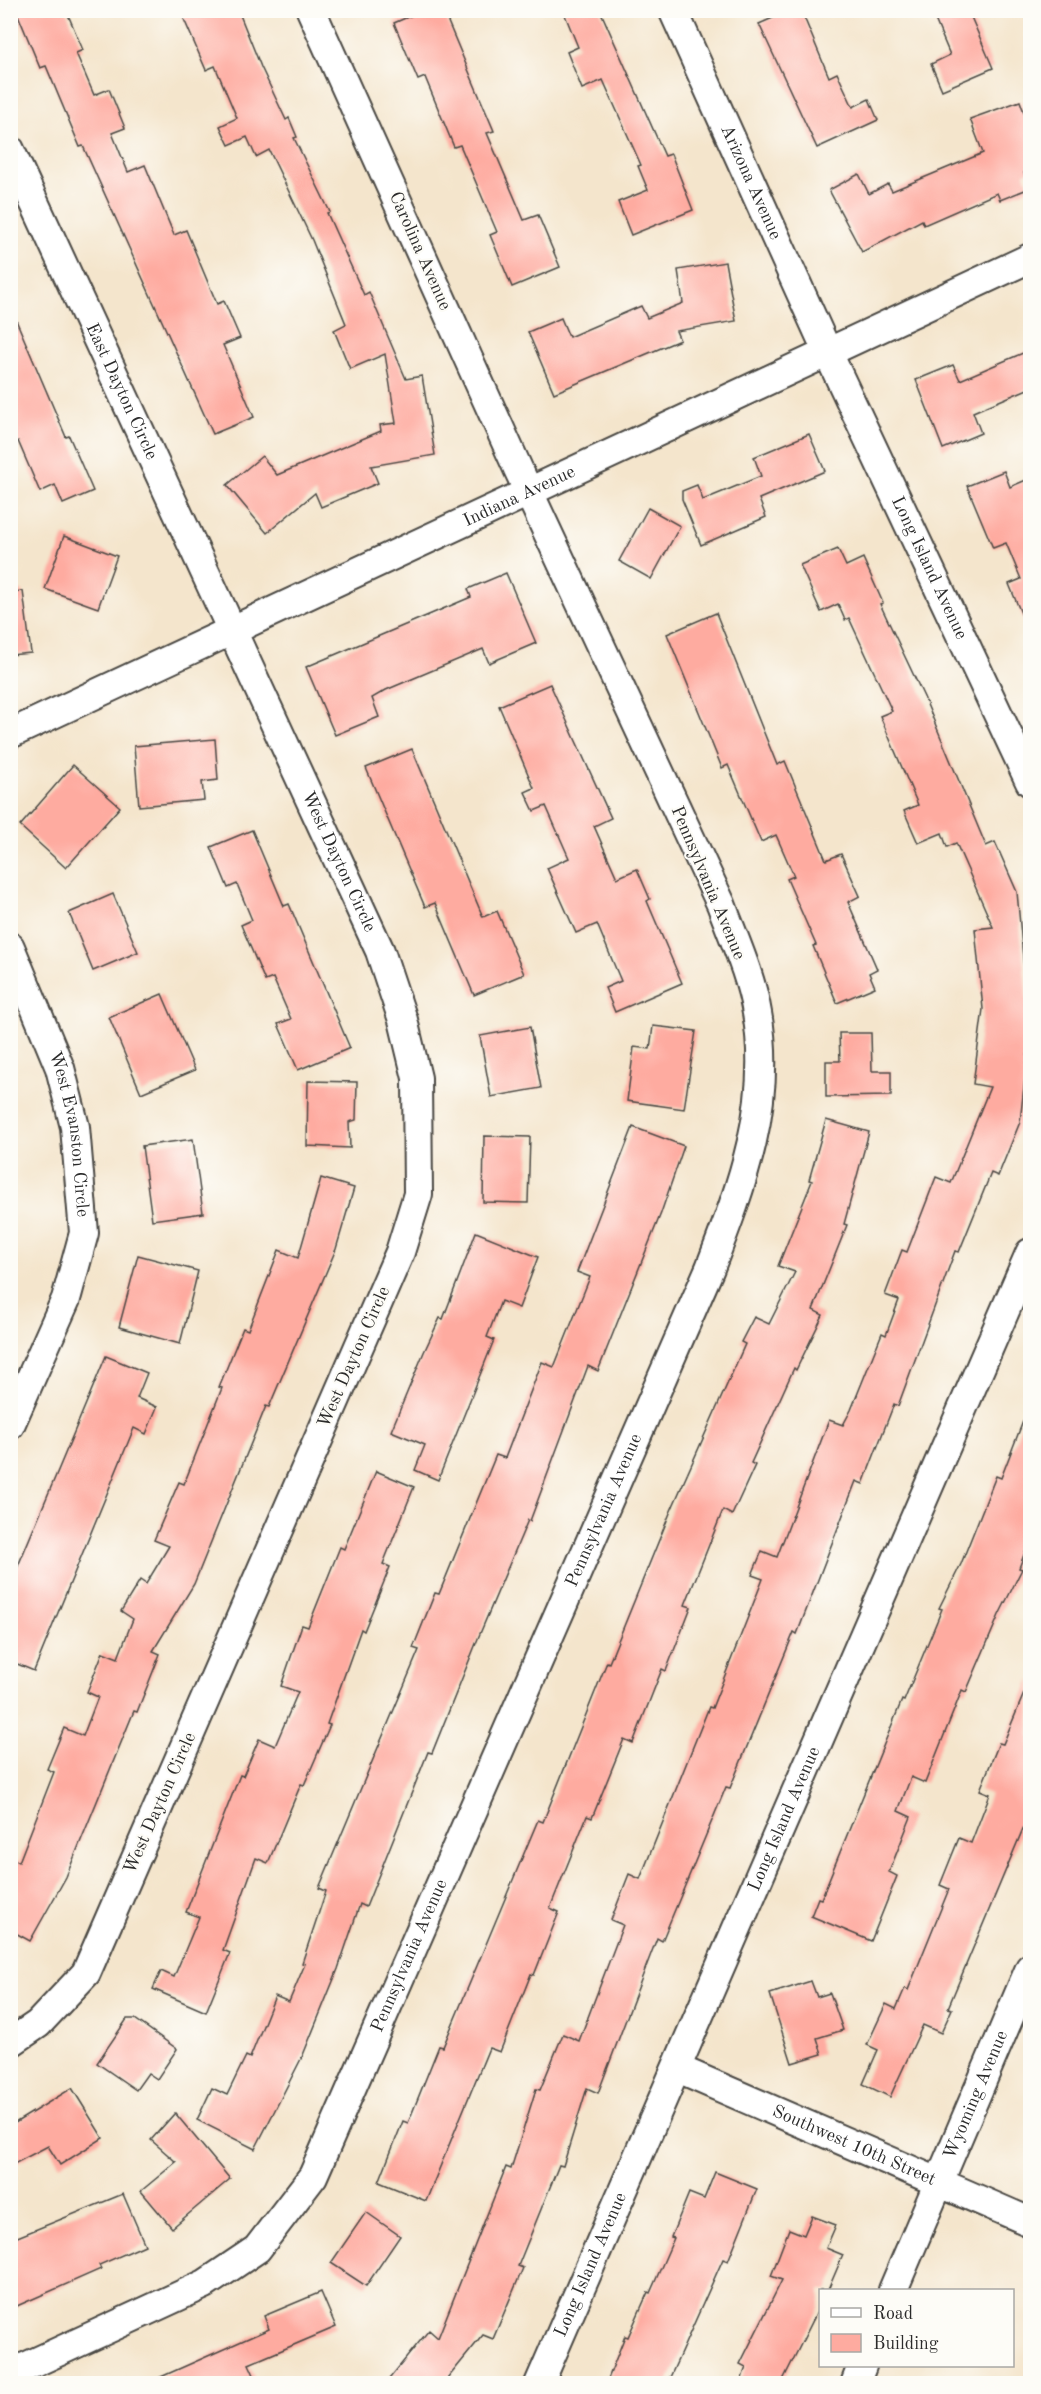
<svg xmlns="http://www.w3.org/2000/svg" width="1041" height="2394" font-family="'Old Standard TT',serif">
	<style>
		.building { fill: #feaba0 }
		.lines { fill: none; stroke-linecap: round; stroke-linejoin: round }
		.street-casing { stroke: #494743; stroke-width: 32 }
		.street { stroke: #fff; stroke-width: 28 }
		.labels { text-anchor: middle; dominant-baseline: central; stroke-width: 4.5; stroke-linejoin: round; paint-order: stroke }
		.street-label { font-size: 18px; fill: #2b2b2b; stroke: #fdfcf7 }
	</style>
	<rect width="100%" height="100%" fill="#fdfcf7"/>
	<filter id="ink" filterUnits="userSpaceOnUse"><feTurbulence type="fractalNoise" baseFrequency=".0167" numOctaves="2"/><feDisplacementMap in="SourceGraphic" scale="12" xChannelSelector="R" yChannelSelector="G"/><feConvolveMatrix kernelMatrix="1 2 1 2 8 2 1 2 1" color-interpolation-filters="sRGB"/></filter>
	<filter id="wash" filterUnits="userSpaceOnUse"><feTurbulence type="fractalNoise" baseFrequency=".008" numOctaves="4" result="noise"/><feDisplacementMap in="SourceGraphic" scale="24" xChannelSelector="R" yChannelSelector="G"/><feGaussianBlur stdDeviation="1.35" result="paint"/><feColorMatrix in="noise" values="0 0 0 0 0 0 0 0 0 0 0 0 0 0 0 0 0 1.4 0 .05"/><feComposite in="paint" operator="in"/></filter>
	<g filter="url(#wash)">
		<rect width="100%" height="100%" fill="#f4e5cc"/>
		<g id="blocks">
			<g class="building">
				<path d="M16,10H66L83,50L76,53L94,95L109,89L125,128L112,133L128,172L145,165L174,235L186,230L217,304L224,301L240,338L223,345L254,417L213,434L83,146L80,147L46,66L40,68Z"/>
				<path d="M180,10H238L261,67L286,120L289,118L297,137L294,138L330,212L327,213L364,295L369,292L406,379L422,376L435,455L371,466L378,483L321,507L315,493L267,533L227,485L262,456L277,475L381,431L380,425L396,423L385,354L350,369L334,330L346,324L312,240L269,150L256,157L247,137L229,145L220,126L237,118L215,66L206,70Z"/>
				<path d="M424,10H443L494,131L487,133L524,220L538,215L560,267L512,287L490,235L497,232L460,145L454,147L425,77L418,80L394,23Z"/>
				<path d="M563,10H600L665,156L671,154L693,210L631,235L618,202L648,190L638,166L641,165L603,80L582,89L567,52L578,47Z"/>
				<path d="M791,10H801L829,77L837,73L853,107L869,99L878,120L817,148L759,24Z"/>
				<path d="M931,10H968L993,68L942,90L931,64L950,55Z"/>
				<path d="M1020,101L1030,129V171L1024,173L1030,188L1000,200L997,193L924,225L922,220L862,252L829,190L859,174L869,194L888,184L892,191L983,153L970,119Z"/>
				<path d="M725,262L736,321L676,331L680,340L554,393L528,332L561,318L569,337L641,306L647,318L683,303L678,270Z"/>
				<path d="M10,306L66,437L69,436L93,491L63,504L55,485L40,492L18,441L10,445Z"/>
				<path d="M1030,350V388L973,412L981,433L943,449L916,380L953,365L960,380Z"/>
				<path d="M809,434L825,471L759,499L766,517L701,545L682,499V491L697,485L703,500L761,476L754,457Z"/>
				<path d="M1004,471L1010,487L1026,480L1030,492V635L1009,584L1021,579L1006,543L993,548L967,486Z"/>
				<path d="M648,508L680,526L651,579L619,561Z"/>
				<path d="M64,536L117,556L98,608L45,589Z"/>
				<path d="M838,549L846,566L863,558L883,603L880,604L924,697L986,846L995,842L1017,892L1030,1033L1020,1122L998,1176L991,1173L959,1252L955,1251L898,1406L894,1404L863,1484L856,1481L797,1634L794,1632L730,1788L726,1787L662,1941L657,1938L598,2093L587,2088L563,2166L559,2165L518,2266L523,2268L493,2339L483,2335L443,2384H385L429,2330L438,2338L506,2167L511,2169L536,2089L540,2090L563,2034L579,2041L623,1925L611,1920L629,1874L640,1879L709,1707L712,1708L763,1579L752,1575L762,1551L777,1557L829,1420L843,1425L851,1410L882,1333L886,1335L899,1300L885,1295L902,1250L907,1252L936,1177L951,1183L990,1087L973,1084L983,1009L975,929L993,927L956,843L947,847L942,833L918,843L904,811L918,805L880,716L892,711L849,618L845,620L838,604L821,612L800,565Z"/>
				<path d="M506,573L536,643L489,663L483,649L386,690L372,698L379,717L335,735L306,667L471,597L468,589Z"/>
				<path d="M23,591L31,653L10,655V592Z"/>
				<path d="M716,613L777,765L785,761L826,860L841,854L860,896L848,902L877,969L869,973L875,987L837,1003L813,946L816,945L787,879L794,876L776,835L761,842L728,765L722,768L667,634Z"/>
				<path d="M550,684L611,818L594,826L617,878L637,869L650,899L647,901L682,983L615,1012L605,988L621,981L597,924L576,933L547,868L569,858L546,806L534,811L525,792L534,788L499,706Z"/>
				<path d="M215,739L218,780L202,782L204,800L139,806L134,746Z"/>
				<path d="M412,749L483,917L497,911L524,974L474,995L435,903L425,907L366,768Z"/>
				<path d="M73,765L120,807L66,868L20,826Z"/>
				<path d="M252,830L284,906L289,904L350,1048L298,1070L278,1024L291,1019L273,978L265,981L241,925L252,920L237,884L228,888L211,847Z"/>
				<path d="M113,894L138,952L93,971L69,913Z"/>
				<path d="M162,994L195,1070L141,1093L109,1017Z"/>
				<path d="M653,1026L696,1031L684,1109L627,1101L634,1047L650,1049Z"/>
				<path d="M530,1027L541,1088L491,1097L480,1036Z"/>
				<path d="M839,1033H871L872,1071H891V1096L826,1097V1061H840Z"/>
				<path d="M308,1081L357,1082L356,1120L349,1122L350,1148L307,1146Z"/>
				<path d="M826,1120L869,1132L844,1224L847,1225L813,1310L823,1315L796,1370L794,1368L751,1463L755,1465L732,1515L723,1510L685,1605L691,1607L666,1671L662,1669L633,1743L624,1739L592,1818L587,1816L550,1908L559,1912L534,1975L531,1974L500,2052L489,2048L426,2201L379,2182L403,2121L408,2123L439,2046L443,2047L538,1820L543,1822L607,1662L609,1663L670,1513L745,1344L741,1342L754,1317L769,1324L795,1272L778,1266L812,1181L809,1180Z"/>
				<path d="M633,1127L684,1146L661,1213L598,1371L588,1366L530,1521L528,1520L479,1636L432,1753L428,1752L366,1907L360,1904L338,1969L303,2055L255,2149L197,2120L212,2088L227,2095L246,2056L250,2058L275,1996L289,2002L305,1964L302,1963L326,1891L319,1888L419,1650L413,1648L435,1593L439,1594L496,1455L505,1458L542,1362L554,1367L590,1277L577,1272Z"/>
				<path d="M484,1136L530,1137L528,1203L483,1202Z"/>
				<path d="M193,1139L203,1213L152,1220L142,1146Z"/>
				<path d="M321,1178L354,1188L336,1249L269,1407L266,1406L194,1584L153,1651L160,1654L137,1712L134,1711L66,1877L30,1941L10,1930V1857L19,1862L54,1772L47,1769L64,1728L83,1736L98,1697L87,1692L103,1652L118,1658L133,1619L121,1611L140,1580L146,1584L169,1546L154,1540L179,1482L184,1484L222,1388L219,1387L243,1328L248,1330L279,1250L298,1258Z"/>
				<path d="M476,1232L538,1257L519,1308L501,1301L487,1337L494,1340L438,1480L415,1470L425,1445L391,1431L424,1352L440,1318L443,1319Z"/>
				<path d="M138,1255L198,1271L180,1344L119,1327Z"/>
				<path d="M106,1356L147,1373L137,1398L157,1407L146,1434L134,1428L34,1671L10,1661V1585Z"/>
				<path d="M1029,1406L1030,1539L1019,1568L1022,1569L999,1615L966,1692L962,1690L925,1783L911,1777L898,1811L911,1817L889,1872L897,1876L871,1941L811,1916L818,1898L821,1899L902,1700L904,1701L942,1609L939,1608L961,1564L996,1476L1001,1478Z"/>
				<path d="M376,1471L414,1487L383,1564L390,1567L364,1631L361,1629L327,1724L330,1725L304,1785L301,1784L268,1863L256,1858L223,1950L230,1953L206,2012L153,1989L161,1971L174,1977L199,1917L186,1912L240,1775L243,1776L259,1739L275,1746L298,1692L281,1686L302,1625L308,1627L340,1547L344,1549Z"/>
				<path d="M1030,1679V1812L948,2008L952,2009L941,2033L923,2025L890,2097L863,2084L878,2050L867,2045L886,2004L896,2009L905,1988L908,1990L949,1889L940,1885L959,1838L971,1843L990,1794L980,1790L999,1743L1003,1744Z"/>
				<path d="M811,1981L817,1997L830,1993L843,2030L817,2038L822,2054L792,2063L770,1994Z"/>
				<path d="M127,2019H135L177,2049L157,2079L148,2073L136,2090L97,2063Z"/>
				<path d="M72,2088L103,2138L60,2165L48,2146L10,2166V2126Z"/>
				<path d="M175,2113L230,2179L172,2228L141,2191L176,2162L151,2140Z"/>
				<path d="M715,2172L757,2189L728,2261L723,2259L667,2384H606L625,2336L628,2337L648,2292L650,2293L674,2238L671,2237L689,2193L704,2199Z"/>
				<path d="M123,2194L145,2245L99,2265L101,2269L10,2309V2240Z"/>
				<path d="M366,2212L400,2236L366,2286L331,2263Z"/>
				<path d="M812,2216L836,2225L826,2248L843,2255L828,2290H820V2306L781,2384H740L746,2367L740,2364L782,2280L771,2276L789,2229L804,2235Z"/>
				<path d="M321,2292L336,2327L249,2364L255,2377L239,2384H145L269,2329L264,2316Z"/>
			</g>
		</g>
	</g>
	<g filter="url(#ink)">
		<use href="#blocks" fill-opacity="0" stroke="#494743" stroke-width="1.5"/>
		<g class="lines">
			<g class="street-casing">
				<g id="street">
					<path id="s1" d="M673,10L828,353L1030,782"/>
					<path id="s2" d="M10,150L380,951L403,1020L417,1078L418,1194L400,1252L86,1973L38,2024L10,2043"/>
					<path id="s3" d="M10,734L1030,258"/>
					<path id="s4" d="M10,947L60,1068L75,1127L84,1233L66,1299L10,1425"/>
					<path id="s5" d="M678,2069L1030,2222"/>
					<path id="s6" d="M893,2290L1030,1968"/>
					<path id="s7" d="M10,2374L205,2284L257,2249L313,2176L710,1268C742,1186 773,1102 757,1013C751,976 734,939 721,904L519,471L311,10"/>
					<path id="s8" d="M539,2384L1030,1253"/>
					<path d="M855,2384L862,2366"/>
				</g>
			</g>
			<use href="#street" class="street"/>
		</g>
	</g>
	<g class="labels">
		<g class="street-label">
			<text stroke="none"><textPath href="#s1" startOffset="189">Arizona Avenue</textPath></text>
			<text transform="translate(420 251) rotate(66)">Carolina Avenue</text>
			<text stroke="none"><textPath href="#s2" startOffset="266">East Dayton Circle</textPath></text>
			<text stroke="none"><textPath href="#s3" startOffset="562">Indiana Avenue</textPath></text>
			<text stroke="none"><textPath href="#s1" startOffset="614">Long Island Avenue</textPath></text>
			<text stroke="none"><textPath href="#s2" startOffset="784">West Dayton Circle</textPath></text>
			<text transform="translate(708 883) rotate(67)">Pennsylvania Avenue</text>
			<text stroke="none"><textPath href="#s4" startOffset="198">West Evanston Circle</textPath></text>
			<text transform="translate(354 1357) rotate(-66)">West Dayton Circle</text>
			<text stroke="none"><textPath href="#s7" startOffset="1096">Pennsylvania Avenue</textPath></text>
			<text transform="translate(160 1803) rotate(-66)">West Dayton Circle</text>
			<text stroke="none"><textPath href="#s8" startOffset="616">Long Island Avenue</textPath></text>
			<text stroke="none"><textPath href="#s7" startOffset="610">Pennsylvania Avenue</textPath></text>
			<text stroke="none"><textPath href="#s6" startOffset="212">Wyoming Avenue</textPath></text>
			<text stroke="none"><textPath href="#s5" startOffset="192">Southwest 10th Street</textPath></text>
			<text stroke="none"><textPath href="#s8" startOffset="130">Long Island Avenue</textPath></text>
		</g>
	</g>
	<rect width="1041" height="2394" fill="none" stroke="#fdfcf7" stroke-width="36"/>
	<rect x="819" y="2289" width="195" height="78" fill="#fdfcf7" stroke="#a9a8a5" stroke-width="1.5"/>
	<rect x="831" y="2308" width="30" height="9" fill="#ffffff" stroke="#a9a8a5" stroke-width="1.5"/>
	<text x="873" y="2319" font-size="18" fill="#2b2b2b">Road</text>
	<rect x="831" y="2334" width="30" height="18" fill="#feaba0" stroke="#a9a8a5" stroke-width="1.5"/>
	<text x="873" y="2349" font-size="18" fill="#2b2b2b">Building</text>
</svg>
